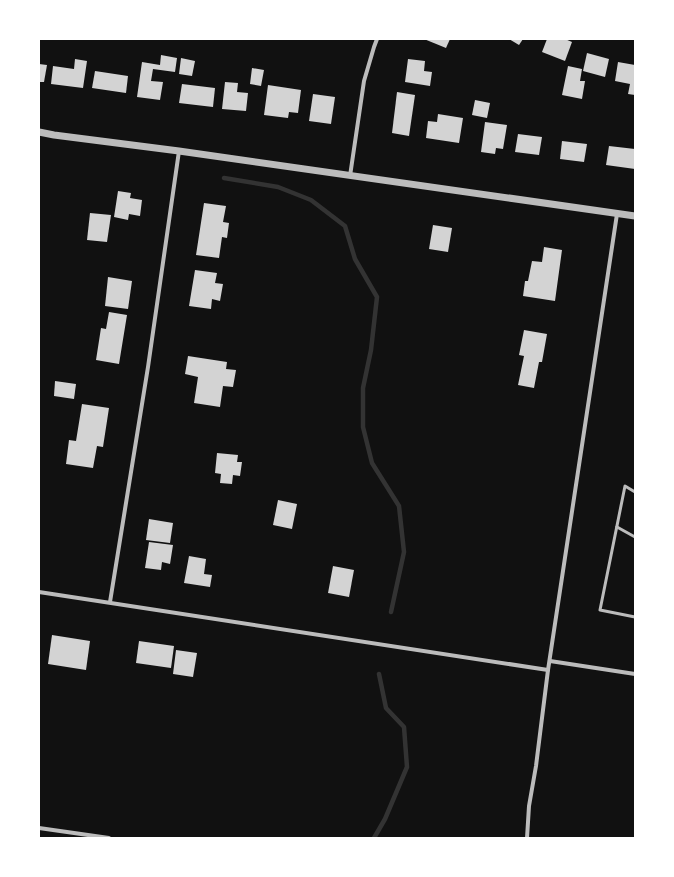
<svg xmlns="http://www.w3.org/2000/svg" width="674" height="877" font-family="Lato,sans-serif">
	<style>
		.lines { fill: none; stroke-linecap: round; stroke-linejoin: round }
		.stream { stroke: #333; stroke-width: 4.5 }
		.building { fill: #d3d3d3 }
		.service { stroke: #bcbcbc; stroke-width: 3 }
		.minor { stroke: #bcbcbc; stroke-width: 4 }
		.tertiary { stroke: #bcbcbc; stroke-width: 7 }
	</style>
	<rect width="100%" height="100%" fill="#111"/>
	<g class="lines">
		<g class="stream">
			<path d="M224,178L278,187L311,200L345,226L355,259L377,297L371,350L363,388V427L372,463L399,506L404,552L391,612"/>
			<path d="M374,838L385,819L407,767L404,727L386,708L379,674"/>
		</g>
	</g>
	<g class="building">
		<path d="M424,39H450L446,48Z"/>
		<path d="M509,39H523L519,45Z"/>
		<path d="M547,39H565L572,42L565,61L542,52Z"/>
		<path d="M587,53L609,59L605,77L583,71Z"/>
		<path d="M161,55L177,58L175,72L153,69L151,81L163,82L160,100L137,97L142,62L160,65Z"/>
		<path d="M181,58L195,61L192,76L179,74Z"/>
		<path d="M75,59L87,61L83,88L51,84L53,66L74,69Z"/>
		<path d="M408,59L425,61L424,71L432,72L430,86L405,82Z"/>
		<path d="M618,62L635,65V95L628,94L630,84L615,81Z"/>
		<path d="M39,64L47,65L44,82H39Z"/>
		<path d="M568,66L582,69L580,81H585L582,99L562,95Z"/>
		<path d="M252,68L264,70L261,86L250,84Z"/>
		<path d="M95,71L128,76L126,93L92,88Z"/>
		<path d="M225,82L238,83L237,92L248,93L246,111L222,109Z"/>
		<path d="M182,84L215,88L213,107L179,103Z"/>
		<path d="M268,85L301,90L298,113L289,112L288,118L264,115Z"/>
		<path d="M397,92L415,95L409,136L392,133Z"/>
		<path d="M313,94L335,97L331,124L309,121Z"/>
		<path d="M475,100L490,103L487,118L472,115Z"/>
		<path d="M438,114L463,118L459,143L426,138L428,121L437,122Z"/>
		<path d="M485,122L507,125L503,149L496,148L495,154L481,152Z"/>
		<path d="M518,134L542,137L539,155L515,152Z"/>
		<path d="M562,141L587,144L584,162L560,159Z"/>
		<path d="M609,146L635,149V169L606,165Z"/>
		<path d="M118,191L131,193L130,198L142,200L140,216L129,214L128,220L114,217Z"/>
		<path d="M204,203L226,206L223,222L229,223L227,238L222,237L219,258L196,255Z"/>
		<path d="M90,213L111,215L107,242L87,240Z"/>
		<path d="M433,225L452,228L448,252L429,249Z"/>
		<path d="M544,247L562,250L555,301L523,296L525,281H528L532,261L542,262Z"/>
		<path d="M195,270L217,273L215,283L223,284L220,301L212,299L211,309L189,306Z"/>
		<path d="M108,277L132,281L128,309L105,306Z"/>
		<path d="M109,312L127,315L119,364L96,360L101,328L106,329Z"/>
		<path d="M524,330L547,334L542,362H539L534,388L518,385L524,356L519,355Z"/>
		<path d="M188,356L227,362L226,369L236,370L233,387L223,386L220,407L194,403L198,377L185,374Z"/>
		<path d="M55,381L76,384L74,399L54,396Z"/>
		<path d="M82,404L109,408L103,447L97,446L93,468L66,464L69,440L76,441Z"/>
		<path d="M217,453L238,455L237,462H242L240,476L233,475L232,484L220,483L221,474L215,473Z"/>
		<path d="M278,500L297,504L292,529L273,525Z"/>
		<path d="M149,519L173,523L170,543L146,540Z"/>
		<path d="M149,542L173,545L170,564L162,562L161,570L145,568Z"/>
		<path d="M189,556L206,559L204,574L212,575L210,587L184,583Z"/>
		<path d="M333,566L354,570L349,597L328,593Z"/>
		<path d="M52,635L90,641L86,670L48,664Z"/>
		<path d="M139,641L174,646L171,668L136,663Z"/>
		<path d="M176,650L197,653L193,677L173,674Z"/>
	</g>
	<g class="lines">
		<g class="service">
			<path d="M635,492L625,486L600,610L635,617"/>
			<path d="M617,527L635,537"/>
		</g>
		<g class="minor">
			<path d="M350,176L364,81L374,47L377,39"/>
			<path d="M39,592L548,670"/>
			<path d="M110,602L148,367L179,151"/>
			<path d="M550,661L635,674"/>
			<path d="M39,828L109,838"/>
			<path d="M527,838L529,806L536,766L548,670L617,214"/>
		</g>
		<path class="tertiary" d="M39,132L54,135L179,151L635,216"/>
	</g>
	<rect width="674" height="877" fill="none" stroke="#ffffff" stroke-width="80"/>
</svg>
